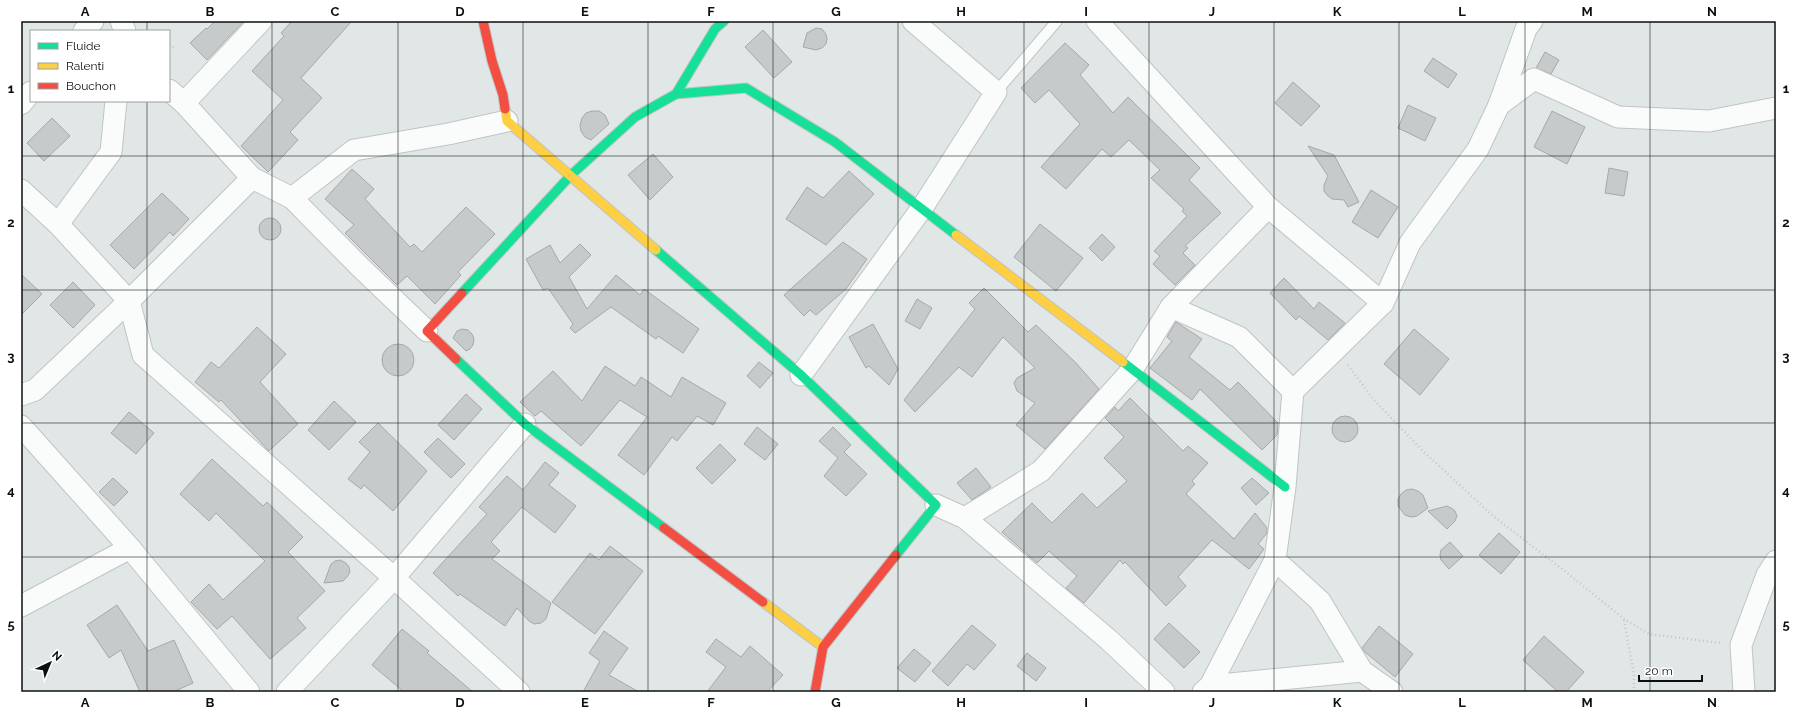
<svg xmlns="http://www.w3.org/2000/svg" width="1797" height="713" font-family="Raleway,sans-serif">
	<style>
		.building { fill: #c6caca; stroke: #a5a9aa }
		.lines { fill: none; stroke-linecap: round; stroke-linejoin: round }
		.lane-casing { stroke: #c0c4c5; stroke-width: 12 }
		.street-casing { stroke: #c0c4c5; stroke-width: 23 }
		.fast-casing { stroke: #c0c4c5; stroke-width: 11 }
		.slow-casing { stroke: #c0c4c5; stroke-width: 11 }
		.jam-casing { stroke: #c0c4c5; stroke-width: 11 }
		.path { stroke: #c5c6c6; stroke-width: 2.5; stroke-dasharray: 1 3; stroke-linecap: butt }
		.lane { stroke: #fafbfb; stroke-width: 10 }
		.street { stroke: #fafbfb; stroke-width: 21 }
		.fast { stroke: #16e098; stroke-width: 9 }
		.slow { stroke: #ffcf43; stroke-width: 9 }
		.jam { stroke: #f24e42; stroke-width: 9 }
		.grid { fill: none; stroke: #0c0f10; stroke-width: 1; stroke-opacity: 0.55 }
		.neatline { fill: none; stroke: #0c0f10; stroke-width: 1.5 }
		.grid-label { font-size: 13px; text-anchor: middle; font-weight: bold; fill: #0c0f10 }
	</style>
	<rect width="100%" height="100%" fill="#e1e6e6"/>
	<g class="building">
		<path d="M215,21H244L207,60L190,43L206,28L207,29Z"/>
		<path d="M292,21H352L301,78L322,98L290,132L298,140L268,172L241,146L283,100L252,71L284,36L281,33Z"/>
		<path d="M816,28L822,29L826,34L827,39L826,44L822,48L816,50L803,47L807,33Z"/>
		<path d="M763,30L792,62L774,78L745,47Z"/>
		<path d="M1065,43L1089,65L1080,75L1113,113L1128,97L1200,168L1189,180L1221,213L1185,246L1188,248L1183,253L1195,265L1175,285L1153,264L1160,256L1154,251L1187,216L1182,211L1184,209L1151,178L1160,170L1129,140L1111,157L1102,149L1066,189L1041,167L1080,124L1049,90L1035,103L1021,88Z"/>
		<path d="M1545,52L1559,60L1551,74L1536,68Z"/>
		<path d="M1433,58L1457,74L1448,88L1424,71Z"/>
		<path d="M1293,82L1320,106L1301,126L1275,103Z"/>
		<path d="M1408,105L1436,118L1425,141L1398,128Z"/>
		<path d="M592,111H599L605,115L609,124L591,140L585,137L581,131L580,125L582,118L586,113Z"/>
		<path d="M1552,111L1585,127L1567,164L1534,147Z"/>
		<path d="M52,118L70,136L44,161L27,143Z"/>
		<path d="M1308,146L1334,155L1359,202L1348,207L1344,200L1332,199L1327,195L1324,191V185L1328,176Z"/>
		<path d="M653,154L673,177L650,200L628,175Z"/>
		<path d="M1609,168L1628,172L1624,196L1605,193Z"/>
		<path d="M352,169L374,189L365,199L410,247L414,244L422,252L466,207L495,234L458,272L461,275L435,304L407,276L397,285L345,233L354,225L325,199Z"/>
		<path d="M849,171L874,194L826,245L786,219L807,187L823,198Z"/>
		<path d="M1371,190L1398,207L1378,238L1352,222Z"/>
		<path d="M162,193L189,219L173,236L170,232L134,269L110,245Z"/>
		<circle cx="270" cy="229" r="11"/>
		<path d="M1040,224L1083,258L1056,291L1014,257Z"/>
		<path d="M1102,234L1115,247L1102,261L1089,248Z"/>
		<path d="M843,242L867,259L846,289L816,315L810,310L804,316L784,295Z"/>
		<path d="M580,244L591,255L569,277L587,309L616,275L640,295L644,289L699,329L683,353L658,336L656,339L611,307L575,333L570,328L573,324L548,288L543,290L526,259L550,245L560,263Z"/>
		<path d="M21,274L42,294L21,315Z"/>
		<path d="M1284,278L1314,309L1319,302L1345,323L1328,340L1299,316L1296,320L1270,293Z"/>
		<path d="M73,282L95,305L73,328L50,305Z"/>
		<path d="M984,288L1028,332L1036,325L1075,362L1099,389L1045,449L1016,425L1035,403L1017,391L1014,383L1017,378L1035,368L1003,337L972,377L959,367L915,412L904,400L975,309L969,303Z"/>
		<path d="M917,299L932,308L920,329L905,321Z"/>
		<path d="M1176,322L1202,339L1189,357L1230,390L1238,382L1278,423L1277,435L1262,450L1200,389L1192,400L1150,368L1172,341L1167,337Z"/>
		<path d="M873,324L898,369L889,385L869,366L866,368L849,337Z"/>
		<path d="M257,327L286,354L260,382L298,424L269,451L221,400L219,402L195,382L211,362L219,368Z"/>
		<path d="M462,329L468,330L472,334L474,339L473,345L470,349L466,351L453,338L457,331Z"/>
		<path d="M1414,329L1449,359L1420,395L1384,364Z"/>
		<circle cx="398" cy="360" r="16"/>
		<path d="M759,362L773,373L760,388L747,376Z"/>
		<path d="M605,366L635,386L641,377L671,397L682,377L726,403L713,425L697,416L677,441L672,437L644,475L618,455L647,417L620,400L581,446L541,411L535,416L520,402L553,371L582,401Z"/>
		<path d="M466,394L482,409L454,440L438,425Z"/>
		<path d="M1130,398L1183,451L1188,446L1208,463L1192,481L1195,484L1186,494L1234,539L1255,513L1267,528V533L1258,544L1264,549L1249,569L1212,540L1178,577L1186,586L1166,606L1125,562L1123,564L1120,560L1084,603L1066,588L1077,576L1049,551L1037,563L1002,532L1032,503L1052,523L1082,493L1097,508L1127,481L1104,458L1124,437L1105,418L1115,407L1118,411Z"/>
		<path d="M334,401L356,422L329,450L308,430Z"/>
		<path d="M129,412L154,433L136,454L111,433Z"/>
		<circle cx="1345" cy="429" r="13"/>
		<path d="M378,423L427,471L393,511L364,485L361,489L348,479L370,452L359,442Z"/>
		<path d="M757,427L778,444L765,460L744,444Z"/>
		<path d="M833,427L851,445L844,452L867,474L846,496L824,476L838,458L819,441Z"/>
		<path d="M438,438L465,464L451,478L424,452Z"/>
		<path d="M720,444L736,460L712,484L696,468Z"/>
		<path d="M212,459L263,506L267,502L303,537L288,552L325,591L297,618L306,628L270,659L232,616L217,629L191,602L209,584L223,600L265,561L216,513L209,521L180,494Z"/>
		<path d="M545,462L559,473L549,485L576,506L555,533L522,507L491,542L500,551L492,559L551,603L546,619L541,623L534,624L529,621L517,608L505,626L460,594L458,596L433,573L487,514L479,507L507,476L523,490Z"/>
		<path d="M976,468L991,487L972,500L957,483Z"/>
		<path d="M113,478L128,492L114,506L99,492Z"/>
		<path d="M1252,478L1269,493L1256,505L1241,488Z"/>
		<path d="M1412,489L1418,491L1423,495L1428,508L1417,516L1411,517L1405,515L1398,506V499L1401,494L1406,490Z"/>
		<path d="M1447,506L1451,508L1455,511L1457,516L1455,521L1447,529L1428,511Z"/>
		<path d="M1499,533L1520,552L1501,574L1479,555Z"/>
		<path d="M1450,542L1463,556L1449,569L1441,560L1440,555L1441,550Z"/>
		<path d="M610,546L643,571L595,634L552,602L590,553L599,560Z"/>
		<path d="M340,560L346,563L349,567L350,572L347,577L343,581L324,583L331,564L335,561Z"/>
		<path d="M117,605L148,651L174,640L193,683L173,692H140L121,650L109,658L87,625Z"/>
		<path d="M1169,623L1200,652L1184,668L1154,639Z"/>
		<path d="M972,625L996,645L974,670L967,664L948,686L932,671Z"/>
		<path d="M1379,626L1413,654L1395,677L1365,652L1362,648Z"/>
		<path d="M402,629L429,651L427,653L473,692H404L372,665Z"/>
		<path d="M604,631L628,648L609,675L639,692H583L600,661L589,653Z"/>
		<path d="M1544,636L1584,672L1566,692H1558L1523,660Z"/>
		<path d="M716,639L741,657L750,646L783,675L767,692H707L726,667L706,652Z"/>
		<path d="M914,649L931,663L915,682L897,668Z"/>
		<path d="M1027,653L1046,668L1036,681L1017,666Z"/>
	</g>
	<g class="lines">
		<g class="lane-casing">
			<path id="lane" d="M996,92L1057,21"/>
		</g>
		<g class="street-casing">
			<g id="street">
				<path d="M121,21L125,31"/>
				<path d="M1097,21L1268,207L1383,303"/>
				<path d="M84,31L93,21"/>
				<path d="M169,90L184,103L252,178L292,198L359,266L427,331"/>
				<path d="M184,103L261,21"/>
				<path d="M21,104L31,92"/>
				<path d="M1499,105L1526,29L1532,21"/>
				<path d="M21,190L58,224L129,301L143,355L394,578L519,692"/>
				<path d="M292,198L354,150L448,134L507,121"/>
				<path d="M58,224L111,152L116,101"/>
				<path d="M1171,307L1239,337L1293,391L1285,487L1275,560L1210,686L1203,692"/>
				<path d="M801,375L922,208L996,92L913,21"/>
				<path d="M1293,391L1383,303L1410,243L1478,149L1499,105L1534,79L1618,117L1709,121L1776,108"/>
				<path d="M21,395L35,390L129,301L252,178"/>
				<path d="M21,426L130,548L249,692"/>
				<path d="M936,505L965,518L1109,640L1164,692"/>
				<path d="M965,518L1041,471L1132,370L1171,307L1268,207"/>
				<path d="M1275,560L1320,601L1362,671L1392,692"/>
				<path d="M21,606L130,548"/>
				<path d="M1210,686L1362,671"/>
				<path d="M287,692L394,578L525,424"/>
				<path d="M1744,692L1741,645L1767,575L1776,561"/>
			</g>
		</g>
		<g class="fast-casing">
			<g id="fast">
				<path d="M676,94L746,88L835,142L956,235"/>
				<path d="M656,250L801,375L936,505L896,555"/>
				<path d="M462,293L571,175L635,117L676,94L715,29L724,21"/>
				<path d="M456,359L525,424L664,528"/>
				<path d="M1123,362L1285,487"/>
			</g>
		</g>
		<g class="slow-casing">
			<g id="slow">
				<path d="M505,109L507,121L656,250"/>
				<path d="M956,235L1123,362"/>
				<path d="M763,602L823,647"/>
			</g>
		</g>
		<g class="jam-casing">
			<g id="jam">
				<path d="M483,21L492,61L503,95L505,109"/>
				<path d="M456,359L427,331L462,293"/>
				<path d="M664,528L763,602"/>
				<path d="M815,692L823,647L896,555"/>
			</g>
		</g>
		<g class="path">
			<path d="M169,45L175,48"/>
			<path d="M1348,365L1373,399L1423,451L1493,516L1571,576L1624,619L1649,634L1720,643"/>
			<path d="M1624,620L1634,675V692"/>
		</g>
		<use href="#lane" class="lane"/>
		<use href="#street" class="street"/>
		<use href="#fast" class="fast"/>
		<use href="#slow" class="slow"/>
		<use href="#jam" class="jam"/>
	</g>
	<path class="grid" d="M147,21V31M272,21V692M398,21V692M523,21V692M648,21V692M773,21V692M898,21V692M1024,21V692M1149,21V692M1274,21V692M1399,21V692M1525,21V692M1650,21V692M147,101V692M21,156H1776M21,290H1776M21,423H1776M21,557H1776"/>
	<rect width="1797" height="713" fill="none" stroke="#ffffff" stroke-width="44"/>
	<rect x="30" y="30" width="140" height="72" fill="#ffffff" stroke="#9e9f9f"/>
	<rect x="38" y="43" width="20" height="6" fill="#16e098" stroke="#9e9f9f"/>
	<text x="66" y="50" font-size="12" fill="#0c0f10">Fluide</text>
	<rect x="38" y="63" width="20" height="6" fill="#ffcf43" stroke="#9e9f9f"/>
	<text x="66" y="70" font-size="12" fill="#0c0f10">Ralenti</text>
	<rect x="38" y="83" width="20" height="6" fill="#f24e42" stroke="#9e9f9f"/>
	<text x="66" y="90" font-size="12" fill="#0c0f10">Bouchon</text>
	<g transform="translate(50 663) rotate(44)" stroke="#ffffff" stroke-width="3" paint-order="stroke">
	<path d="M0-3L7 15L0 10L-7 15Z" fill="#0c0f10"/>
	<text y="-6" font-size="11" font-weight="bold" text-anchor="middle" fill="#0c0f10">N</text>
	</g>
	<path d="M1639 675v6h63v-6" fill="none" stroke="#0c0f10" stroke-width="2"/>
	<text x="1645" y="675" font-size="12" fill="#0c0f10" stroke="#ffffff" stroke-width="3" paint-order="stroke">20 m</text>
	<rect x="22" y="22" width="1753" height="669" class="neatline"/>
	<g class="grid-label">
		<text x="85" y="16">A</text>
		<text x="210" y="16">B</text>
		<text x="335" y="16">C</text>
		<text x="460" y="16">D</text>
		<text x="585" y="16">E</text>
		<text x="711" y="16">F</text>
		<text x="836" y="16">G</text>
		<text x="961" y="16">H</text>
		<text x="1086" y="16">I</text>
		<text x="1212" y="16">J</text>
		<text x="1337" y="16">K</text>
		<text x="1462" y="16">L</text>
		<text x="1587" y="16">M</text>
		<text x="1712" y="16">N</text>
		<text x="11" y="93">1</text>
		<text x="1786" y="93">1</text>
		<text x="11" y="227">2</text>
		<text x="1786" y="227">2</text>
		<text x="11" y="361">3</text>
		<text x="1786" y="361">3</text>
		<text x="11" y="495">4</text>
		<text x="1786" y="495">4</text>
		<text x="11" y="629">5</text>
		<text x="1786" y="629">5</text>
		<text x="85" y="707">A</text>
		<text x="210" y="707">B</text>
		<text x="335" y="707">C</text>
		<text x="460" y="707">D</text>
		<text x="585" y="707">E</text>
		<text x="711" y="707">F</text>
		<text x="836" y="707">G</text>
		<text x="961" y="707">H</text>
		<text x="1086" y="707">I</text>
		<text x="1212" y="707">J</text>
		<text x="1337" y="707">K</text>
		<text x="1462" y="707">L</text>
		<text x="1587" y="707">M</text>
		<text x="1712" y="707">N</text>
	</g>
</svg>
